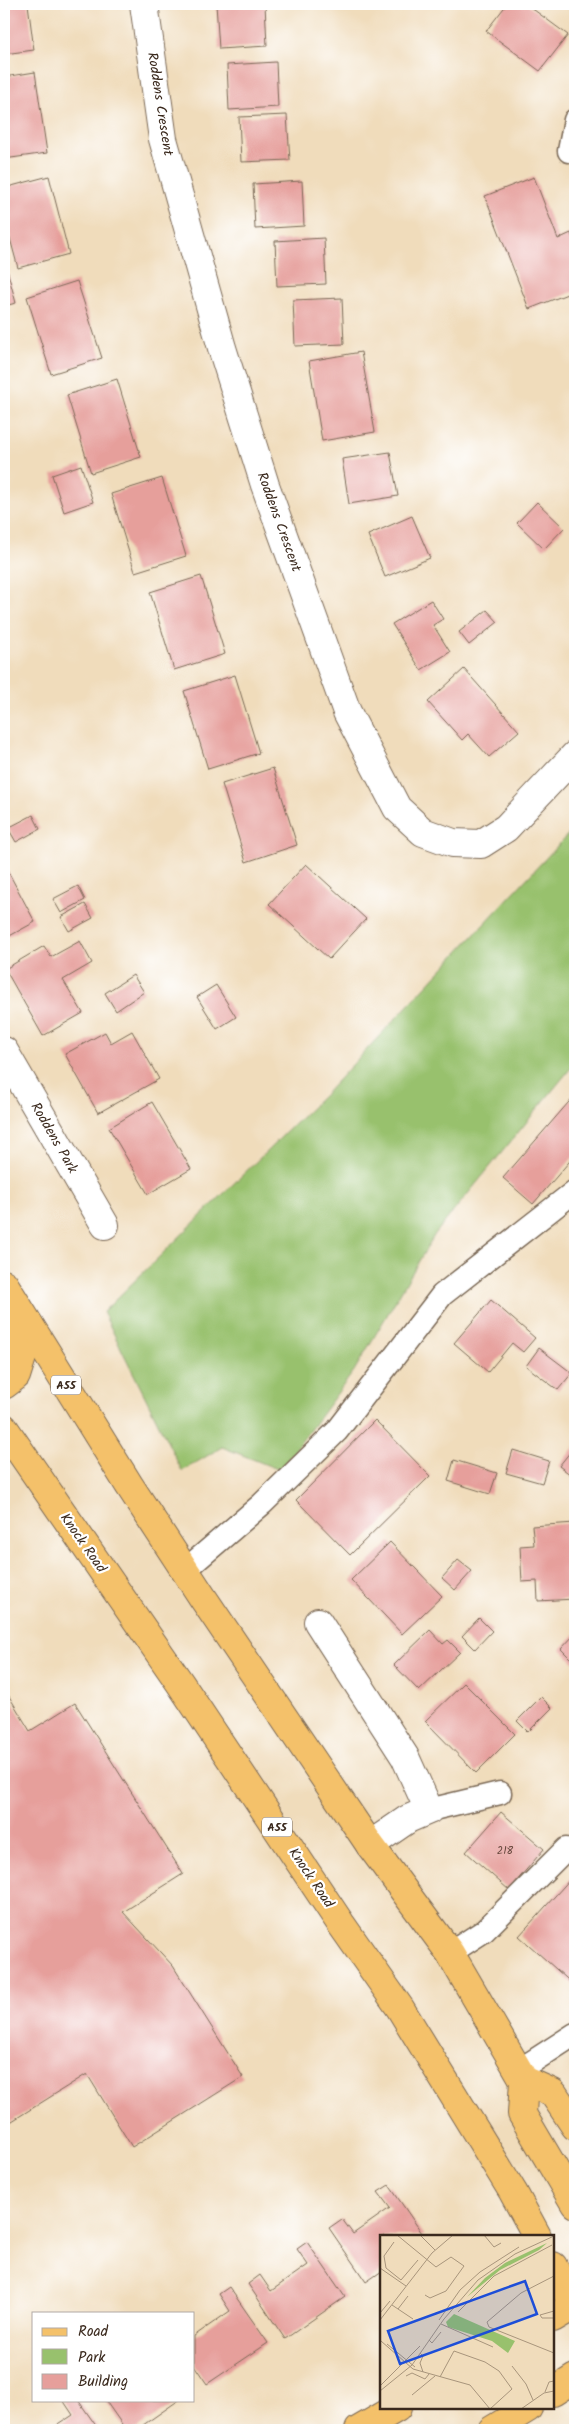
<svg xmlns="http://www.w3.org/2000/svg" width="579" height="2434" font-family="Kalam,sans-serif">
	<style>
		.green { fill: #98c16d; stroke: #6a7646 }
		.building { fill: #e69f9b }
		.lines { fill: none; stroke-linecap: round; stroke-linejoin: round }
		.lane-casing { stroke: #7a6855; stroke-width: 25 }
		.street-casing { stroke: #7a6855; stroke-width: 30 }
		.primary-casing { stroke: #7a6855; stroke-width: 30 }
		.highway-casing { stroke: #7a6855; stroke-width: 30 }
		.lane { stroke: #fff; stroke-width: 22 }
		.street { stroke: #fff; stroke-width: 28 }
		.primary { stroke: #f4c16a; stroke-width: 28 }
		.highway { stroke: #f4c16a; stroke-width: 28 }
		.labels { text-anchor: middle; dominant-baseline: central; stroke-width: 4.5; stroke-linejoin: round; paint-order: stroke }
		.number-label { font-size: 11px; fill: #66473d }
		.shield { fill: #fff; stroke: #766a62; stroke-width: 1 }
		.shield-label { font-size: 12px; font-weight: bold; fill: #3b2a1e }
		.street-label { font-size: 14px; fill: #3b2a1e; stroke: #fff }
		.inset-road { fill: none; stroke: #a8957c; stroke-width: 1 }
		.view { fill: #1d4ed8; fill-opacity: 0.15; stroke: #1d4ed8; stroke-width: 2.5 }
		.inset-edge { fill: none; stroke: #3b2a1e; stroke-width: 2.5 }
	</style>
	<rect width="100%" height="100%" fill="#fff"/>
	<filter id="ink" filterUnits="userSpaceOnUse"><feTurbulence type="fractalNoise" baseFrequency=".02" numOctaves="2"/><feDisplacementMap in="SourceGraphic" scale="10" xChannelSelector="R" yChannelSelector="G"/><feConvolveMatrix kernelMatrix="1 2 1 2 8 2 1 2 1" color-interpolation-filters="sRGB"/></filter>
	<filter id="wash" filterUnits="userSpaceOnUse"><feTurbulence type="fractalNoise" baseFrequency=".0096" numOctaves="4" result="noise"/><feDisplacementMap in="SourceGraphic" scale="20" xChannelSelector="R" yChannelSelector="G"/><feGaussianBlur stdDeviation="1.12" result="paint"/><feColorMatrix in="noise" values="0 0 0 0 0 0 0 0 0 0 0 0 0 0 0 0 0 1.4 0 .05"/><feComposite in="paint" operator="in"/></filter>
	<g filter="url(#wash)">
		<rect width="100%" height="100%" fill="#f0dcbb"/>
		<path class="green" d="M575,827V1063L435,1234L354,1371L280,1470L222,1447L182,1471L103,1312L325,1094Z"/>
		<g id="blocks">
			<g class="building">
				<path d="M4,4H28L34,50L4,54Z"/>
				<path d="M216,4H265L267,46L219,49Z"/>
				<path d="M507,4H526L568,35L540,71L486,31Z"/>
				<path d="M276,62L278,107L229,110L227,65Z"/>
				<path d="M35,72L47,153L4,159V77Z"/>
				<path d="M287,115L290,160L241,162L239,117Z"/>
				<path d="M49,176L69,254L18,268L4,216V188Z"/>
				<path d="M534,177L558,239L571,233L575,245V291L529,309L485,196Z"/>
				<path d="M302,181L304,226L255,229L253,184Z"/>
				<path d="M324,238L326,284L277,286L275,241Z"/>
				<path d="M4,266H6L16,303L4,306Z"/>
				<path d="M77,281L102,358L51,374L27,297Z"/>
				<path d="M342,298L344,344L295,346L293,300Z"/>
				<path d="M361,352L375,432L322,441L309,361Z"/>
				<path d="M117,379L141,457L91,473L67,395Z"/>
				<path d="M390,452L398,496L349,504L342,459Z"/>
				<path d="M81,465L93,502L64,512L52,475Z"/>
				<path d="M162,478L186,556L135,572L111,494Z"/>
				<path d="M537,502L564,528L544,549L517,523Z"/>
				<path d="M412,516L430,558L385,577L368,535Z"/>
				<path d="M201,576L225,654L174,670L150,592Z"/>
				<path d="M431,600L443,619L433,625L450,652L421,670L392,624Z"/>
				<path d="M487,610L498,622L469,645L459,632Z"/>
				<path d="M464,669L519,731L489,757L468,734L462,740L428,702Z"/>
				<path d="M235,675L259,753L208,769L184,691Z"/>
				<path d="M273,768L297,845L246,862L222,784Z"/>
				<path d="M33,815L40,829L16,842L8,828Z"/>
				<path d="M4,864L35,922L4,939Z"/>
				<path d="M306,864L366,919L329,959L269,904Z"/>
				<path d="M78,886L85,900L61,913L53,899Z"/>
				<path d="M85,904L93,918L69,931L61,917Z"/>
				<path d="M80,941L92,963L63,980L83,1013L43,1036L5,969L44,946L51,957Z"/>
				<path d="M133,975L144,992L116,1011L105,993Z"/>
				<path d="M216,985L236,1017L217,1029L197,997Z"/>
				<path d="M132,1031L159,1079L98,1113L65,1054L105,1032L111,1043Z"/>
				<path d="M575,1095V1155L533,1204L503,1178Z"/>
				<path d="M152,1102L191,1169L148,1194L109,1128Z"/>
				<path d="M491,1300L535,1338L523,1352L512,1343L488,1372L454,1343Z"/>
				<path d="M539,1348L572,1373L558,1390L526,1366Z"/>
				<path d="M375,1420L430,1476L350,1555L296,1500Z"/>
				<path d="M575,1446V1478L559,1466Z"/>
				<path d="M513,1450L549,1461L542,1483L506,1473Z"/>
				<path d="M454,1460L497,1473L490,1494L448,1481Z"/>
				<path d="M575,1523V1599L538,1601L537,1581L522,1582L520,1546L534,1545L532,1526Z"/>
				<path d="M390,1542L442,1596L402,1634L351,1580Z"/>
				<path d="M458,1560L472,1571L455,1590L442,1578Z"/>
				<path d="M479,1618L492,1631L475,1649L462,1636Z"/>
				<path d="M430,1630L443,1644L448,1640L460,1652L419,1691L394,1665Z"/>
				<path d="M575,1634V1663L561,1649Z"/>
				<path d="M464,1683L515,1734L476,1773L425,1721Z"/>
				<path d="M4,1688L30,1731L75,1703L183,1874L123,1912L173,1966L243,2077L132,2147L87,2074L4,2126Z"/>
				<path d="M541,1697L552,1708L528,1732L517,1721Z"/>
				<path d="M501,1812L544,1849L509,1890L466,1852Z"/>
				<path d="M573,1876L575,1878V1986L519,1936Z"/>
				<path d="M389,2185L424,2236H382V2271L366,2282L329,2228L342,2219L353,2234L390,2208L378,2192Z"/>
				<path d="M307,2242L345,2297L285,2339L248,2284L260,2275L271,2291L308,2265L297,2249Z"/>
				<path d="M229,2287L268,2343L207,2384L194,2365V2336L230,2311L219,2294Z"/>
				<path d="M63,2400H78L99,2430H50L73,2415Z"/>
				<path d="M105,2400H179L136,2430H126Z"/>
			</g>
		</g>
	</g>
	<g filter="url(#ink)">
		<use href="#blocks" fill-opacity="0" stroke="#7a6855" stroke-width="1"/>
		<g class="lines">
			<g class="lane-casing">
				<g id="lane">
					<path d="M569,151L575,120"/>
					<path d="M184,1571L262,1504L337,1431L442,1295L575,1191"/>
					<path d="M429,1810L500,1793"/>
					<path d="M450,1953L484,1931L566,1849"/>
					<path d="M518,2071L575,2034"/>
				</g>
			</g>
			<g class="street-casing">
				<g id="street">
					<path d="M144,4L163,139L222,348L265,485L347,712L397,808L423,832L453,843L481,844L506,828L575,755"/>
					<path d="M4,1051L105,1225"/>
					<path d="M318,1622L405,1757L429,1810L408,1819L370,1845"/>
				</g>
			</g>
			<g class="primary-casing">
				<g id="primary">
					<path d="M553,2318L575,2305"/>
					<path d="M553,2392L575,2378"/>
					<path d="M359,2430L397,2408"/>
					<path d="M492,2430L528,2408"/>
				</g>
			</g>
			<g class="highway-casing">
				<g id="highway">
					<path d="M4,1284L129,1485L203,1598L370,1845L450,1953L524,2080L553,2093L575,2126"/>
					<path d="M4,1323L22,1357L16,1376L4,1385"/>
					<path d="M4,1428L180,1683L341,1924L400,2008L513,2192L537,2236"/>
					<path d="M524,2080L522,2114L575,2204"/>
					<path d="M553,2266L575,2309"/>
				</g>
			</g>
			<use href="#lane" class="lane"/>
			<use href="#street" class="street"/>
			<use href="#primary" class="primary"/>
			<use href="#highway" class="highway"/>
		</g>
	</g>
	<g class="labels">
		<g class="number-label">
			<text x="505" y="1851">218</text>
		</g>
		<g class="shield">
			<rect x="51" y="1375.5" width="30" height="19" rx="4"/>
			<rect x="262" y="1817.5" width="30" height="19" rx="4"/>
		</g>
		<g class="shield-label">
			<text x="66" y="1385">A55</text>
			<text x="277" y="1827">A55</text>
		</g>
		<g class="street-label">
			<text transform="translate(160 104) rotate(81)">Roddens Crescent</text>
			<text transform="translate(279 522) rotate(70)">Roddens Crescent</text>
			<text transform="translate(54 1138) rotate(60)">Roddens Park</text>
			<text transform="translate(83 1543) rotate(55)">Knock Road</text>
			<text transform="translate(311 1878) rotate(56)">Knock Road</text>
		</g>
	</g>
	<g transform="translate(380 2235)">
		<rect width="174" height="174" fill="#f0dcbb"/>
		<path d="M167,8L159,15L120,35L87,62L105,43L125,28ZM74,79L135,106L128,118L112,106L68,92L66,87Z" fill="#98c16d"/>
		<path class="inset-road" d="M17,0L56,32L71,22L84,31L66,56L50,63L45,60M40,0L55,15M104,0L114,12L121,8M14,7L4,21L6,33L21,45L38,25M0,33L26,51M174,41L141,58L107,87L109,92L174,118M12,70L33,84M18,74L28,61M174,76L160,80L162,83H174M78,77L114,41L172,10M0,78L10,66M0,85L52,18L73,0M59,85L80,55L100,37L139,12M61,89L113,112M49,105L52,108L61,97M1,106L33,134L90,150L110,174M7,109L35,132M40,118L43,121L40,128L43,137M132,131L146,149L153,165M26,141L32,138L45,144L49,139M60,142L74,116L105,127L119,136L132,154L110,174M0,151L40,111M0,156L32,130L64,84L98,45L135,19L174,1M165,157L169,147L174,146M32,160L55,141M141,174L164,158L174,156"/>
		<path class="view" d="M145,46L157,79L20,129L8,96Z"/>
		<rect width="174" height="174" class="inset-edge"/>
	</g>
	<rect width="579" height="2434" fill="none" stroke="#fff" stroke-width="20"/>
	<rect x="32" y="2312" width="162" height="90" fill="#ffffff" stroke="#b1aaa5"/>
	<rect x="42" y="2328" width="25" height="8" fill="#f4c16a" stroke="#b1aaa5"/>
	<text x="78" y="2336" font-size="15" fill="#3b2a1e">Road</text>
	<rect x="42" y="2349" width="25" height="15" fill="#98c16d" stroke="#b1aaa5"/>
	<text x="78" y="2362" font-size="15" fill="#3b2a1e">Park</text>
	<rect x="42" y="2374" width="25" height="15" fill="#e69f9b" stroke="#b1aaa5"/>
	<text x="78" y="2386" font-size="15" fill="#3b2a1e">Building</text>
</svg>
